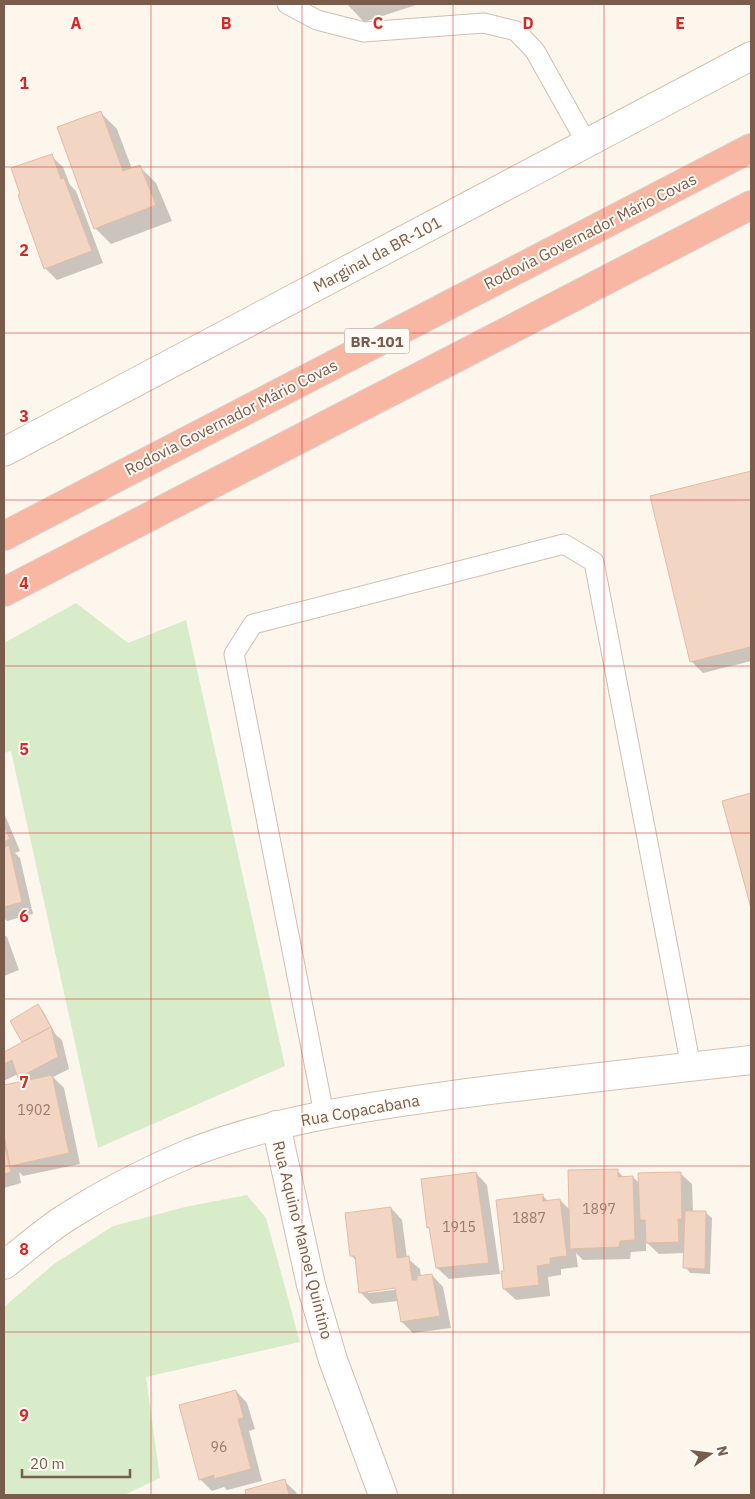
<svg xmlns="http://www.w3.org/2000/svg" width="755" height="1499" font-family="'IBM Plex Sans',sans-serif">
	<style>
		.green { fill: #d8ecc9 }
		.shadow { fill: #0003; fill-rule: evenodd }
		.building { fill: #f3d5c3; stroke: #e6bba3 }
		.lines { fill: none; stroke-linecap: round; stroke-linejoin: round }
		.service-casing { stroke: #d1beb0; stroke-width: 21 }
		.minor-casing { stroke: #d1beb0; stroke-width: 30 }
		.secondary-casing { stroke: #d6c0b0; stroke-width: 30 }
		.motorway-casing { stroke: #dad1cd; stroke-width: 30 }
		.service { stroke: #fff; stroke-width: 19 }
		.minor { stroke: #fff; stroke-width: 28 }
		.secondary { stroke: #fff; stroke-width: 28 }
		.motorway { stroke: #f7b7a3; stroke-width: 28 }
		.grid { fill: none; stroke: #d62828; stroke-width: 1; stroke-opacity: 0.55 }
		.labels { text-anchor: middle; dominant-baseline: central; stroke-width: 4; stroke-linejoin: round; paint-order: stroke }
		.number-label { font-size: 14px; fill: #987a6a }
		.shield { fill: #fffaf3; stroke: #a28b7f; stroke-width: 1 }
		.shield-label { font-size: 15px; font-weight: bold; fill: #7a5c4d }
		.street-label { font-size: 16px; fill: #7a5c4d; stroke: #fffaf3 }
		.grid-label { font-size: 16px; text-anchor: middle; font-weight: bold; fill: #d62828; stroke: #fffaf3; stroke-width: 4; stroke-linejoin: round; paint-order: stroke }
	</style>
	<rect width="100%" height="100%" fill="#fdf6ec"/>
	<g class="green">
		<path d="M76,603L128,643L186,620L285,1066L98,1148L11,751L4,753V643Z"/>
		<path d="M247,1195L266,1218L300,1342L146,1377L160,1478L124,1495H4V1307L54,1264L113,1226L185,1207Z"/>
	</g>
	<g class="shadow">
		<path d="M347,4H419L364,22Z"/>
		<path d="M101,113L117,129L132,169L140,167L156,183L172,221L111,244L95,228Z"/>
		<path d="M51,156L63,167L70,185L76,191L103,263L57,280L45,268Z"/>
		<path d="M751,472V661L703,673L691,661L651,497Z"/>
		<path d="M751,795V903L724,802Z"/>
		<path d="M4,813L20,851L15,853L20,858L33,914L7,921L4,918Z"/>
		<path d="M4,935L7,937L19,970L4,976Z"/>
		<path d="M38,1006L43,1011L56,1035L62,1040L69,1069L53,1077L64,1088L80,1164L23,1176L19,1172L21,1183L4,1188V1141L7,1144L5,1137H4V1087L24,1082L18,1074L4,1081V1054L24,1043L11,1021Z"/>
		<path d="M617,1170L624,1178L633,1177L640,1184L680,1173L692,1184L693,1212L706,1213L712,1218L710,1274L690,1273L685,1267V1253L659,1254L646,1242V1251L631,1252L630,1259L583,1260L576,1253L578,1267L561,1269V1275L548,1277L550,1296L516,1300L504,1289L506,1272L543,1196L548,1201L560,1200L571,1211Z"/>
		<path d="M476,1173L487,1185L500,1274L449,1279L437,1268L431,1231L428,1227Z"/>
		<path d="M391,1208L402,1220L407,1258L420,1269L421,1277L432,1275L443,1287L451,1328L413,1333L402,1322L398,1301L372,1304L360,1292L356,1261L351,1255ZM401,1287L402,1289L368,1293V1290Z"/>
		<path d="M236,1391L247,1403L255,1429L249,1431L262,1481L227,1490L224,1487L212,1491L200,1479Z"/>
		<path d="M284,1481L296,1492L297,1495H247L246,1491Z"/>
	</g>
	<g class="building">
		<path d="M101,111L123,171L140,165L156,205L94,229L57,127Z"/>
		<path d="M52,154L61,179L64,178L92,251L44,269L18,195L20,194L11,168Z"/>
		<path d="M751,471V647L690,662L650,496Z"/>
		<path d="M751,793V908L722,801Z"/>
		<path d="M4,826L10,839L4,842Z"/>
		<path d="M9,845L22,902L4,907V847Z"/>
		<path d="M38,1004L51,1027L22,1042L10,1021Z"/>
		<path d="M51,1027L58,1057L18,1078L12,1060L4,1064V1052Z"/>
		<path d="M52,1075L69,1153L10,1166L4,1135V1085Z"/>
		<path d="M4,1143L11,1172L4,1174Z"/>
		<path d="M618,1169V1177L633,1176L635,1240L620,1241L619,1247L570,1249L568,1170Z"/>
		<path d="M476,1172L489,1263L436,1268L429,1227L427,1228L421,1179Z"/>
		<path d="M681,1172L682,1219H678L679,1242L646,1243L645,1220H640L638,1173Z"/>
		<path d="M543,1194V1201L560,1199L567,1256L550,1258V1264L537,1266L539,1285L503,1289L501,1271H504L496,1200Z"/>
		<path d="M391,1207L397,1258L409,1256L412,1280H417V1276L432,1274L440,1316L401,1322L395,1288L359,1293L355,1256H350L345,1213Z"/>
		<path d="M685,1211H706L705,1269L683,1268Z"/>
		<path d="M236,1390L244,1418L238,1419L251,1469L214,1479V1475L199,1480L179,1405Z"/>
		<path d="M285,1479L289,1495H246L245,1490Z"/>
	</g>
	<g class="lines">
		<g class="service-casing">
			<g id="service">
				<path d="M287,4L317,20L364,32L484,23L516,31L535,51L586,142"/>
				<path d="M324,1114L234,654L253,624L564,544L594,562L691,1067"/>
			</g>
		</g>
		<g class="minor-casing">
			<path id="minor" d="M276,1125L311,1285L333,1360L383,1495"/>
		</g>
		<g class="secondary-casing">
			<g id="secondary">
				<path d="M4,452L751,56"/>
				<path d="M4,1265C25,1249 45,1231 67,1217C106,1192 147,1171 190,1153C274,1120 363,1107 452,1095C552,1082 652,1071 751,1060"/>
			</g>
		</g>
		<g class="motorway-casing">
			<g id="motorway">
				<path d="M4,536L751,148"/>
				<path d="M4,592L751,205"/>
			</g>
		</g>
		<use href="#service" class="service"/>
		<use href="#minor" class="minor"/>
		<use href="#secondary" class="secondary"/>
		<use href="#motorway" class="motorway"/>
	</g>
	<path class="grid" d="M151,4V1495M302,4V1495M453,4V1495M604,4V1495M4,167H751M4,333H751M4,500H751M4,666H751M4,833H751M4,999H751M4,1166H751M4,1332H751"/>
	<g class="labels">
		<g class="number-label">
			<text x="34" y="1110">1902</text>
			<text x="599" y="1209">1897</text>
			<text x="529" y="1218">1887</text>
			<text x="459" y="1227">1915</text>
			<text x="219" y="1447">96</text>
		</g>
		<rect class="shield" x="344.5" y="328.5" width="65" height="25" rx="4"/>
		<g class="shield-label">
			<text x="377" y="341">BR-101</text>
		</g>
		<g class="street-label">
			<text transform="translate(590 231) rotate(-27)">Rodovia Governador Mário Covas</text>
			<text transform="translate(377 254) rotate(-28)">Marginal da BR-101</text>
			<text transform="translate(231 417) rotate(-27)">Rodovia Governador Mário Covas</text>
			<text transform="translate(360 1110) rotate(-10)">Rua Copacabana</text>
			<text transform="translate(303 1240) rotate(76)">Rua Aquino Manoel Quintino</text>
		</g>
	</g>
	<g class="grid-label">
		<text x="76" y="29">A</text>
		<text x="226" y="29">B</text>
		<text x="378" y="29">C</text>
		<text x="528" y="29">D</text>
		<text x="680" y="29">E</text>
		<text x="24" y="89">1</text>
		<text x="24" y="256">2</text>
		<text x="24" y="422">3</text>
		<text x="24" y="589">4</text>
		<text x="24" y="755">5</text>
		<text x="24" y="922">6</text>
		<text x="24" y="1088">7</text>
		<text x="24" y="1255">8</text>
		<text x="24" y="1421">9</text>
	</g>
	<rect width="755" height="1499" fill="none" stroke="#7a5c4d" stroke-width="10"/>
	<g transform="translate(710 1454) rotate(76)" stroke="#fffaf3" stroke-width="4" paint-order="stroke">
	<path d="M0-4L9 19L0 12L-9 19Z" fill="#7a5c4d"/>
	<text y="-8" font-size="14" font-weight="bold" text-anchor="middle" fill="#7a5c4d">N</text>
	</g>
	<path d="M22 1469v8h108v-8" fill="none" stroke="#7a5c4d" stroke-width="2.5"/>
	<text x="30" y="1469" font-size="15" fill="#7a5c4d" stroke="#fffaf3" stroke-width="4" paint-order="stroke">20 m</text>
</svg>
